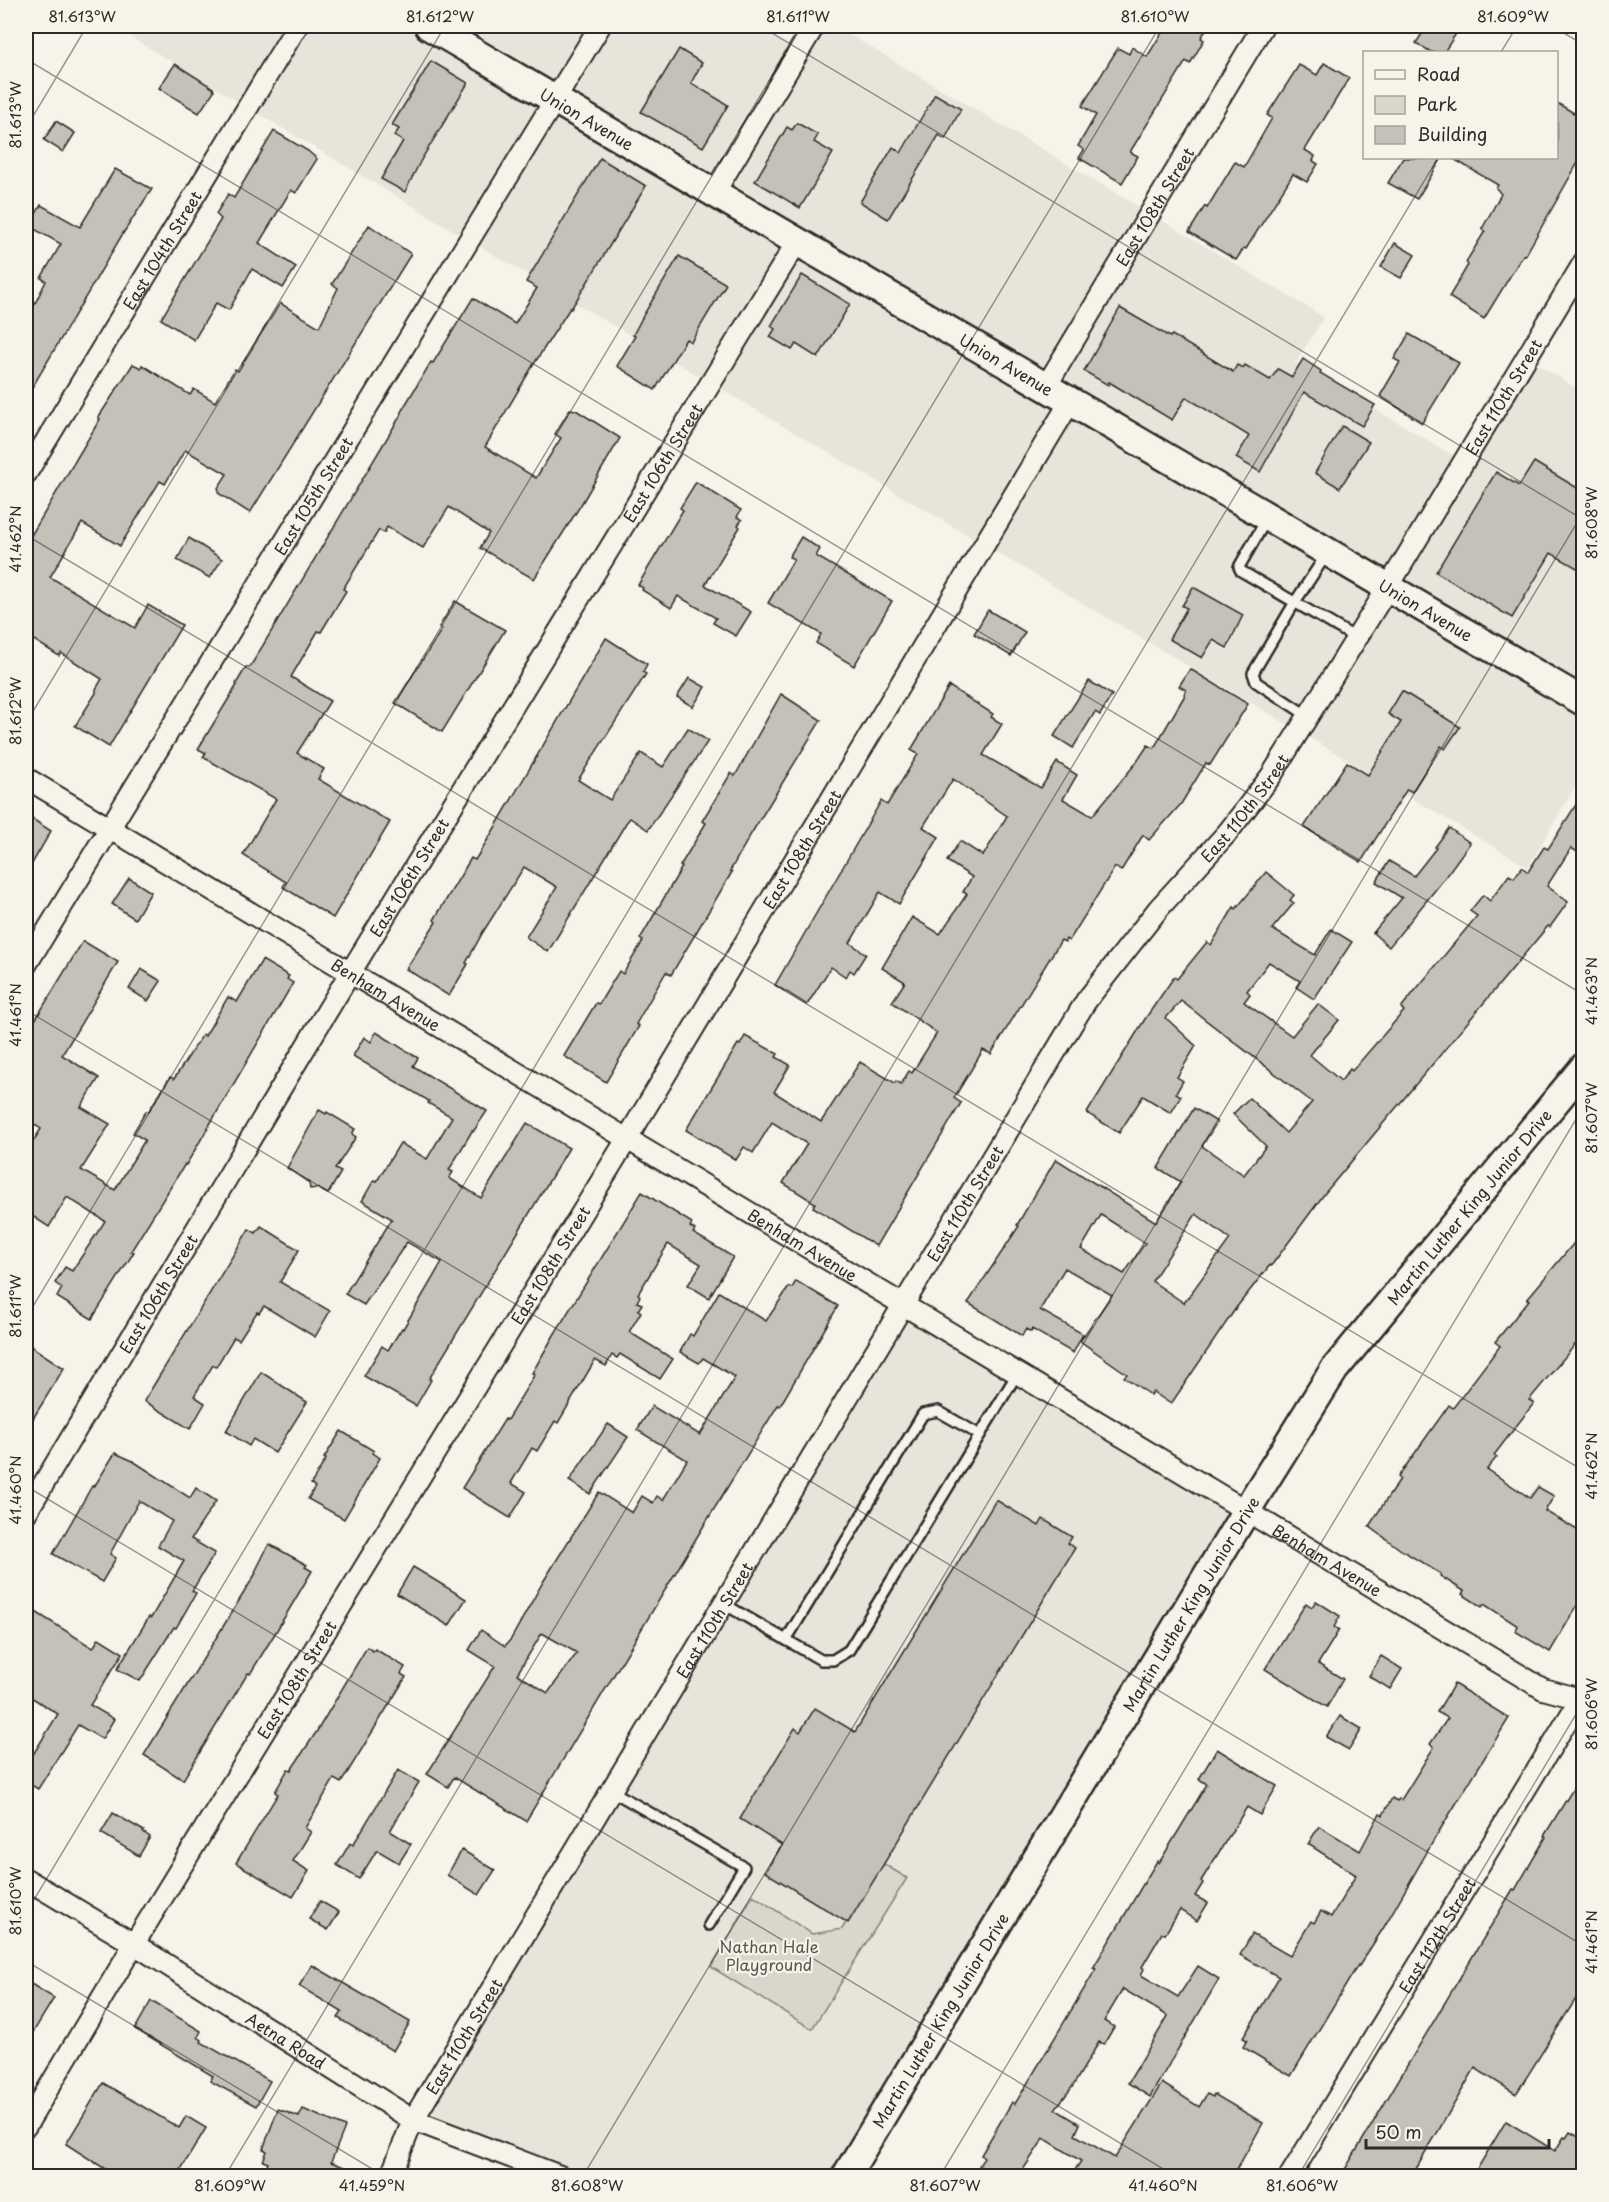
<svg xmlns="http://www.w3.org/2000/svg" width="1609" height="2202" font-family="'Playpen Sans',sans-serif">
	<style>
		.built { fill: #e8e4da }
		.green { fill: #dad6cc; stroke: #82807c; stroke-width: 1.5 }
		.building { fill: #c4c1b9; stroke: #2b2b2b; stroke-width: 1.5; fill-rule: evenodd }
		.lines { fill: none; stroke-linecap: round; stroke-linejoin: round }
		.lane-casing { stroke: #2b2b2b; stroke-width: 14 }
		.street-casing { stroke: #2b2b2b; stroke-width: 24 }
		.secondary-casing { stroke: #2b2b2b; stroke-width: 32 }
		.lane { stroke: #f7f3e8; stroke-width: 9 }
		.street { stroke: #f7f3e8; stroke-width: 20 }
		.secondary { stroke: #f7f3e8; stroke-width: 27 }
		.ticks { fill: none; stroke: #2b2b2b; stroke-width: 1.5; stroke-opacity: 0.45 }
		.labels { text-anchor: middle; dominant-baseline: central; stroke-width: 4.5; stroke-linejoin: round; paint-order: stroke }
		.street-label { font-size: 16px; fill: #2b2b2b; stroke: #f7f3e8 }
		.park-label { font-size: 16px; fill: #575653; stroke: #f7f3e8 }
		.neatline { fill: none; stroke: #2b2b2b; stroke-width: 2 }
		.ticks-label { font-size: 15px; text-anchor: middle; fill: #2b2b2b }
	</style>
	<rect width="100%" height="100%" fill="#f7f3e8"/>
	<filter id="ink" filterUnits="userSpaceOnUse"><feTurbulence type="fractalNoise" baseFrequency=".0167" numOctaves="2"/><feDisplacementMap in="SourceGraphic" scale="12" xChannelSelector="R" yChannelSelector="G"/><feConvolveMatrix kernelMatrix="1 2 1 2 8 2 1 2 1" color-interpolation-filters="sRGB"/></filter>
	<g filter="url(#ink)">
		<g class="built">
			<path d="M112,26H757L799,50L814,26H835L1324,317L1296,362L1463,461L1526,357L1583,392V773L1528,867L469,240Z"/>
			<path d="M904,1305L1246,1511L846,2176H560L414,2120Z"/>
		</g>
		<path class="green" d="M882,1863L907,1878L812,2029L711,1967L753,1895L812,1934L842,1929Z"/>
		<g class="building">
			<path d="M1166,26H1208L1201,38L1204,40L1190,64L1186,61L1130,152L1138,156L1122,183L1079,158L1084,150L1078,146L1096,115L1082,106L1118,48L1129,54L1132,47L1147,57Z"/>
			<path d="M1427,26H1461L1444,52H1431L1416,43Z"/>
			<path d="M679,49L702,63L691,83L728,105L703,147L641,112Z"/>
			<path d="M431,61L468,83L421,160L405,192L381,179L403,141L394,136L399,129L392,125Z"/>
			<path d="M1324,63L1349,78L1305,150L1315,156L1313,161L1318,164L1307,182L1293,174L1246,249L1244,248L1236,260L1189,232L1205,206L1207,208L1235,162L1244,167L1272,118L1267,115L1299,65L1317,75Z"/>
			<path d="M175,64L213,88L214,91L199,113L159,88Z"/>
			<path d="M935,94L961,109L945,139L939,135L888,219L860,202L893,147L901,153Z"/>
			<path d="M1557,103L1584,119V152L1525,256L1523,255L1484,319L1449,297L1468,265L1466,262L1485,231L1482,229L1501,194L1496,188L1498,185L1452,158H1557Z"/>
			<path d="M56,121L75,133L63,152L44,140Z"/>
			<path d="M797,123L818,135L814,142L833,153L800,208L755,181L787,127L792,130Z"/>
			<path d="M274,131L308,151L317,159L296,193L291,190L259,243L296,267L283,288L252,269L229,310L216,303L194,340L161,319L221,219L216,214L228,194L234,198Z"/>
			<path d="M600,158L646,186L571,309L570,308L532,367L485,447L536,478L561,438L555,434L570,409L576,410L620,438L582,503L534,579L480,548L489,533L449,507L423,548L387,527L384,533L379,530L343,589L346,591L321,632L318,631L291,677L330,701L297,753L324,769L318,779L390,822L333,918L283,887L286,882L243,855L276,799L203,757L206,753L198,749L237,685L236,684L246,667H250L402,413L401,412L431,362L433,363L473,298L515,324L537,288L526,282Z"/>
			<path d="M1403,158H1442L1417,199L1388,183Z"/>
			<path d="M115,169L152,189L122,235L26,398V322L46,281L41,278L61,244L29,226L41,205L80,227Z"/>
			<path d="M369,225L411,254L250,513L218,493L219,490L218,488L227,474L185,450L165,484L160,481L120,546L82,523L50,577L135,628L148,605L182,625L109,747L75,726L96,693V689L102,679L61,653L59,656L26,635V544L100,419L98,418L133,364L141,368L142,365L190,395L194,389L215,402L235,369L238,371L280,303L319,327L338,288L332,284Z"/>
			<path d="M1395,243L1415,255L1401,278L1381,267Z"/>
			<path d="M679,256L726,284L691,342L686,339L655,390L617,366L635,336L633,335L644,314Z"/>
			<path d="M802,275L850,304L818,358L796,344L792,350L770,337L775,329L771,326Z"/>
			<path d="M1120,308L1170,337L1172,335L1233,372L1237,365L1243,368L1245,365L1270,380L1278,369L1292,377L1303,359L1321,371L1320,373L1375,405L1362,426L1304,392L1260,472L1236,458L1249,436L1186,397L1172,420L1109,382L1108,385L1084,371Z"/>
			<path d="M1409,334L1459,363L1422,423L1380,396L1400,362L1394,359Z"/>
			<path d="M1342,426L1369,442L1340,488L1315,473Z"/>
			<path d="M1534,462L1584,492V572L1551,553L1512,618L1436,572L1496,472L1519,486Z"/>
			<path d="M696,482L741,510L737,517L742,520L738,525L740,527L705,585L751,612L736,636L713,623L716,618L678,596L671,608L642,590L643,588L638,585L683,510L680,508Z"/>
			<path d="M801,537L820,549L816,556L892,601L854,666L816,643L821,634L768,603L794,559L789,557Z"/>
			<path d="M189,538L222,559L210,578L177,560Z"/>
			<path d="M1193,587L1243,615L1227,648L1213,640L1202,658L1169,639L1187,608L1182,606Z"/>
			<path d="M455,601L505,630L442,732L395,703L442,629L439,627Z"/>
			<path d="M988,610L1025,632L1011,656L974,634Z"/>
			<path d="M606,638L647,664L643,672L646,674L578,780L610,800L641,753L663,767L688,728L708,741L648,830L630,818L626,823L548,952L526,937L557,887L524,867L483,932L466,963L468,964L449,996L406,969L436,922L434,920L471,858L475,860L493,831Z"/>
			<path d="M1190,669L1248,704L1210,765L1206,763L1181,804L1149,840L1143,835L1121,871L1115,867L1069,941L1066,939L1065,942L1061,940L991,1054L983,1050L954,1098L961,1103L876,1246L813,1207L815,1203L783,1183L807,1144L772,1122L753,1153L744,1147L736,1160L686,1130L738,1044L740,1045L745,1036L778,1054L776,1057L790,1065L774,1092L821,1122L860,1062L895,1083L896,1081L901,1084L909,1071L912,1073L937,1033L892,1002L905,982L882,968L912,917L940,934L967,894L963,892L972,877L947,861L960,841L983,856L1007,816L953,779L923,827L939,837L899,904L880,892L850,943L866,954L854,973L850,970L846,977L831,967L807,1005L775,985L881,801L887,805L917,756L918,754L911,750L949,686L993,714L991,717L1002,724L983,755L1041,788L1057,762L1077,775L1063,799L1092,816L1136,763L1148,745L1154,748L1185,695L1184,694L1186,690L1179,686Z"/>
			<path d="M689,678L705,687L693,707L677,697Z"/>
			<path d="M1089,681L1112,695L1100,715L1095,712L1073,748L1054,736Z"/>
			<path d="M1402,691L1460,727L1445,749L1441,746L1412,792L1407,789L1361,862L1304,827L1347,762L1368,775L1401,722L1388,714Z"/>
			<path d="M781,694L821,720L751,834L730,871L732,872L671,975L666,972L636,1024L639,1026L606,1082L564,1056L596,1003L599,1004L619,971L623,974L643,941L640,939L682,867L680,866L706,823L702,821L731,773L735,776Z"/>
			<path d="M1584,792V856L1571,848L1547,886L1568,902L1550,927L1548,926L1325,1193L1271,1266L1270,1265L1236,1308L1171,1404L1153,1392L1151,1395L1124,1377L1127,1374L1080,1341L1112,1295L1065,1268L1040,1310L1083,1334L1073,1353L1032,1329L1031,1332L1026,1329L1022,1336L968,1303L1019,1226L1017,1225L1056,1159L1156,1222L1181,1182L1158,1168L1194,1108L1217,1122L1202,1146L1244,1175L1266,1146L1233,1114L1249,1098L1286,1133L1312,1102L1181,1001L1166,1018L1196,1046L1177,1077L1183,1081L1176,1093L1181,1096L1171,1113L1143,1096L1119,1133L1087,1113L1145,1019L1174,977L1177,979L1207,942L1211,945L1234,907L1236,909L1266,872L1294,895L1290,900L1294,903L1272,929L1315,955L1331,929L1352,942L1314,999L1296,987L1300,981L1269,962L1247,991L1250,994L1244,1002L1292,1036L1318,1004L1339,1020L1310,1055L1341,1081L1350,1069L1352,1071L1404,1011L1401,1008L1404,1004L1477,916L1470,911L1483,895L1490,901L1509,875L1514,878L1522,867L1528,872L1544,847L1548,849ZM1196,1214L1230,1239L1184,1303L1152,1281ZM1101,1215L1145,1243L1124,1274L1081,1249Z"/>
			<path d="M26,815L51,831L26,874Z"/>
			<path d="M1449,828L1470,843L1440,884L1389,947L1373,933L1402,898L1376,882L1389,861L1414,876L1436,848L1435,847Z"/>
			<path d="M129,878L151,892L135,919L112,904Z"/>
			<path d="M83,941L118,962L62,1055L99,1078L81,1107L110,1124L81,1170L115,1190L145,1140L133,1133L146,1111L148,1112L170,1077L174,1079L203,1034L205,1036L228,997L237,1002L262,960L289,976L287,979L293,983L186,1165L185,1164L131,1251L134,1252L92,1319L57,1297L62,1288L55,1283L65,1267L72,1271L105,1221L67,1197L49,1227L26,1212V1153L41,1129L26,1119V1035Z"/>
			<path d="M141,969L161,981L148,1001L129,989Z"/>
			<path d="M376,1032L418,1058L413,1066L487,1111L473,1132L472,1131L449,1170L453,1172L449,1178L481,1198L527,1123L569,1148L429,1379L431,1380L416,1406L364,1376L382,1346L388,1350L402,1328L403,1329L442,1262L407,1242L364,1305L345,1294L392,1219L362,1201L374,1180L377,1181L400,1143L427,1159L452,1117L428,1103L429,1101L353,1056L364,1037L371,1042Z"/>
			<path d="M319,1110L326,1114L327,1112L355,1129L352,1134L356,1137L335,1169L341,1172L328,1194L317,1188L310,1189L309,1183L287,1168Z"/>
			<path d="M642,1192L692,1223L690,1227L695,1230L693,1233L733,1257L709,1298L688,1285L701,1264L668,1244L638,1294L640,1296L637,1302L642,1304L638,1310L641,1312L629,1332L673,1359L660,1379L620,1354L617,1358L612,1355L606,1366L595,1360L558,1423L555,1421L537,1451L532,1448L511,1483L526,1492L510,1518L462,1488L505,1419L507,1420L535,1374L532,1373L554,1335Z"/>
			<path d="M261,1226L299,1250L280,1282L330,1311L315,1337L264,1306L259,1313L257,1312L239,1340L234,1337L216,1367L213,1365L194,1396L205,1403L190,1429L144,1401L249,1229L256,1233Z"/>
			<path d="M1584,1231V1334L1529,1400L1534,1403L1494,1455L1497,1457L1487,1469L1530,1498L1538,1487L1554,1496L1545,1511L1584,1534V1594L1550,1652L1515,1631L1518,1626L1484,1604L1482,1607L1462,1594L1464,1591L1440,1576L1441,1574L1401,1550L1369,1526L1400,1479L1398,1477L1449,1405L1453,1408L1500,1346L1495,1342L1529,1300L1527,1299Z"/>
			<path d="M796,1281L838,1306L780,1406L778,1405L703,1527L526,1821L454,1777L448,1787L427,1774L495,1666L469,1650L481,1630L505,1646L511,1639L543,1582L599,1492L632,1513L642,1496L653,1503L657,1496L663,1500L687,1460L637,1430L652,1406L700,1435L735,1377L703,1358L699,1363L680,1352L690,1334L693,1336L719,1292L766,1321L789,1287L792,1288ZM542,1633L577,1653L548,1693L517,1674Z"/>
			<path d="M26,1343L64,1368L26,1430Z"/>
			<path d="M261,1372L307,1402L275,1453L253,1439L249,1446L226,1431Z"/>
			<path d="M608,1424L628,1437L590,1494L569,1481Z"/>
			<path d="M341,1431L374,1451L373,1453L380,1458L344,1519L308,1499L315,1487L311,1484L326,1459L324,1458Z"/>
			<path d="M115,1453L133,1461L190,1498L196,1488L216,1501L191,1539L215,1553L192,1591L196,1593L176,1628L174,1627L140,1681L117,1669L149,1617L151,1618L184,1561L158,1546L172,1521L139,1501L110,1554L116,1558L102,1582L53,1554L92,1486L94,1487Z"/>
			<path d="M996,1500L1039,1526L1043,1519L1072,1537L1068,1543L1075,1548L848,1923L765,1872L782,1845L740,1819L795,1728L800,1732L815,1708L855,1732Z"/>
			<path d="M269,1544L307,1565L305,1567L312,1571L274,1635L250,1674L248,1673L183,1780L144,1755L256,1573L255,1572Z"/>
			<path d="M413,1567L466,1599L449,1626L397,1594Z"/>
			<path d="M1316,1601L1340,1616L1334,1627L1339,1630L1318,1664L1343,1679L1327,1707L1265,1669L1306,1603L1312,1607Z"/>
			<path d="M26,1606L93,1648L99,1638L123,1653L90,1705L114,1719L102,1739L78,1725L38,1789L26,1782V1766L58,1714L26,1694Z"/>
			<path d="M367,1647L373,1651L375,1649L405,1667L401,1674L406,1677L341,1783L334,1779L305,1828L311,1832L293,1861L309,1871L293,1897L236,1863L278,1794L275,1792L288,1769L291,1770L317,1731Z"/>
			<path d="M1381,1656L1402,1669L1390,1689L1369,1676Z"/>
			<path d="M1454,1684L1509,1718L1438,1833L1384,1927L1359,1966L1358,1965L1291,2076L1243,2047L1247,2040L1243,2038L1279,1977L1240,1955L1252,1934L1290,1956L1311,1921L1314,1923L1321,1911L1331,1917L1356,1875L1308,1844L1319,1826L1360,1851L1380,1813L1383,1815L1392,1798L1397,1801L1399,1799L1401,1800L1434,1747L1430,1744L1448,1718L1437,1712Z"/>
			<path d="M1340,1716L1362,1729L1349,1750L1326,1737Z"/>
			<path d="M1217,1749L1277,1786L1260,1815L1247,1807L1201,1881L1203,1883L1195,1896L1208,1903L1197,1921L1180,1910L1165,1934L1162,1933L1142,1967L1144,1969L1141,1975L1178,1997L1198,1966L1219,1979L1150,2097L1128,2083L1168,2016L1123,1989L1104,2021L1114,2027L1104,2044L1099,2042L1073,2086L1055,2109L1080,2124L1075,2135L1115,2158L1162,2083L1199,2107L1207,2094L1213,2097L1214,2094L1263,2123L1233,2176H1071L1081,2161L1044,2138L1019,2176H995L979,2166L984,2157L981,2155L1012,2102L1015,2104L1096,1969L1093,1968L1157,1861L1159,1863L1207,1784L1199,1779Z"/>
			<path d="M398,1770L419,1782L390,1831L411,1844L399,1863L377,1850L359,1879L337,1865L350,1843L353,1845Z"/>
			<path d="M1584,1771V1986L1516,2094L1475,2068L1412,2176H1341L1513,1889L1515,1890L1546,1837L1544,1836Z"/>
			<path d="M113,1813L144,1831L143,1832L150,1837L139,1856L101,1833Z"/>
			<path d="M462,1850L495,1870L479,1895L447,1875Z"/>
			<path d="M320,1901L339,1912L328,1930L309,1919Z"/>
			<path d="M312,1965L410,2022L393,2051L338,2018L342,2012L299,1986Z"/>
			<path d="M26,1981L54,1998L26,2044Z"/>
			<path d="M151,2001L201,2031L198,2037L202,2040L201,2042L270,2081L256,2106L210,2081L213,2076L135,2029Z"/>
			<path d="M103,2083L179,2128L186,2116L206,2128L177,2176H116L66,2144Z"/>
			<path d="M278,2109L299,2117L303,2109L345,2127L331,2162L365,2175V2176H279L265,2171L268,2163L263,2161L267,2151L263,2149Z"/>
			<path d="M1506,2121L1555,2151L1564,2137L1566,2138L1570,2132L1584,2140V2176H1473Z"/>
		</g>
		<g class="lines">
			<g class="lane-casing">
				<g id="lane">
					<path d="M1266,520L1239,567L1241,571L1356,638"/>
					<path d="M1308,716L1256,682L1253,673L1295,602L1326,555"/>
					<path d="M724,1604L821,1660H833L849,1650L1017,1374"/>
					<path d="M786,1640L923,1414L938,1411L980,1435"/>
					<path d="M612,1791L744,1867L709,1925"/>
				</g>
			</g>
			<g class="street-casing">
				<g id="street">
					<path d="M714,193L814,26"/>
					<path id="s1" d="M1045,388L1263,26"/>
					<path id="s2" d="M26,474L297,26"/>
					<path id="s3" d="M26,778L1543,1689L1584,1700"/>
					<path id="s4" d="M26,965L600,26"/>
					<path id="s5" d="M26,1513L350,973L797,242"/>
					<path id="s6" d="M26,1879L134,1944L413,2120L560,2176"/>
					<path id="s7" d="M26,2126L134,1944L627,1139L1070,402"/>
					<path id="s8" d="M391,2176L413,2120L1086,1001L1159,908L1228,832L1271,776L1387,589L1584,262"/>
					<path id="s9" d="M1290,2176L1584,1693"/>
				</g>
			</g>
			<g class="secondary-casing">
				<g id="secondary">
					<path id="s10" d="M429,26L1584,702"/>
					<path id="s11" d="M846,2176L1246,1511L1334,1370L1584,1067"/>
				</g>
			</g>
			<use href="#lane" class="lane"/>
			<use href="#street" class="street"/>
			<use href="#secondary" class="secondary"/>
		</g>
	</g>
	<path class="ticks" d="M760,26L1584,520M1552,26L1584,45M1501,52L1517,26M26,59L1584,995M26,128L87,26M26,535L1584,1471M26,723L445,26M26,1010L1584,1946M26,1318L802,26M26,1486L1175,2176M26,1913L1160,26M26,1961L384,2176M225,2176L1438,158M583,2176L1584,511M940,2176L1584,1106M1298,2176L1584,1701"/>
	<g class="labels">
		<g class="street-label">
			<text stroke="none"><textPath href="#s10" startOffset="183">Union Avenue</textPath></text>
			<text stroke="none"><textPath href="#s1" startOffset="212">East 108th Street</textPath></text>
			<text stroke="none"><textPath href="#s2" startOffset="262">East 104th Street</textPath></text>
			<text stroke="none"><textPath href="#s10" startOffset="669">Union Avenue</textPath></text>
			<text stroke="none"><textPath href="#s8" startOffset="2102">East 110th Street</textPath></text>
			<text stroke="none"><textPath href="#s5" startOffset="1228">East 106th Street</textPath></text>
			<text stroke="none"><textPath href="#s4" startOffset="550">East 105th Street</textPath></text>
			<text stroke="none"><textPath href="#s10" startOffset="1155">Union Avenue</textPath></text>
			<text stroke="none"><textPath href="#s8" startOffset="1616">East 110th Street</textPath></text>
			<text stroke="none"><textPath href="#s7" startOffset="1494">East 108th Street</textPath></text>
			<text stroke="none"><textPath href="#s5" startOffset="742">East 106th Street</textPath></text>
			<text stroke="none"><textPath href="#s3" startOffset="420">Benham Avenue</textPath></text>
			<text stroke="none"><textPath href="#s8" startOffset="1130">East 110th Street</textPath></text>
			<text stroke="none"><textPath href="#s11" startOffset="1154">Martin Luther King Junior Drive</textPath></text>
			<text stroke="none"><textPath href="#s3" startOffset="906">Benham Avenue</textPath></text>
			<text stroke="none"><textPath href="#s7" startOffset="1008">East 108th Street</textPath></text>
			<text stroke="none"><textPath href="#s5" startOffset="256">East 106th Street</textPath></text>
			<text stroke="none"><textPath href="#s3" startOffset="1518">Benham Avenue</textPath></text>
			<text stroke="none"><textPath href="#s11" startOffset="668">Martin Luther King Junior Drive</textPath></text>
			<text stroke="none"><textPath href="#s8" startOffset="644">East 110th Street</textPath></text>
			<text stroke="none"><textPath href="#s7" startOffset="522">East 108th Street</textPath></text>
			<text stroke="none"><textPath href="#s9" startOffset="282">East 112th Street</textPath></text>
			<text stroke="none"><textPath href="#s11" startOffset="182">Martin Luther King Junior Drive</textPath></text>
			<text stroke="none"><textPath href="#s8" startOffset="158">East 110th Street</textPath></text>
			<text stroke="none"><textPath href="#s6" startOffset="306">Aetna Road</textPath></text>
		</g>
		<g class="park-label">
			<text x="769" y="1946">Nathan Hale<tspan x="769" dy="18">Playground</tspan></text>
		</g>
	</g>
	<rect width="1609" height="2202" fill="none" stroke="#f7f3e8" stroke-width="66"/>
	<rect x="1363" y="51" width="195" height="108" fill="#f7f3e8" stroke="#a5a39c" stroke-width="1.5"/>
	<rect x="1375" y="70" width="30" height="9" fill="#f7f3e8" stroke="#a5a39c" stroke-width="1.5"/>
	<text x="1417" y="81" font-size="18" fill="#2b2b2b">Road</text>
	<rect x="1375" y="96" width="30" height="18" fill="#dad6cc" stroke="#a5a39c" stroke-width="1.5"/>
	<text x="1417" y="111" font-size="18" fill="#2b2b2b">Park</text>
	<rect x="1375" y="126" width="30" height="18" fill="#c4c1b9" stroke="#a5a39c" stroke-width="1.5"/>
	<text x="1417" y="141" font-size="18" fill="#2b2b2b">Building</text>
	<path d="M1366 2139v9h183v-9" fill="none" stroke="#2b2b2b" stroke-width="3"/>
	<text x="1375" y="2139" font-size="18" fill="#2b2b2b" stroke="#f7f3e8" stroke-width="4.5" paint-order="stroke">50 m</text>
	<rect x="33" y="33" width="1543" height="2136" class="neatline"/>
	<g class="ticks-label">
		<text x="82" y="22">81.613°W</text>
		<text x="440" y="22">81.612°W</text>
		<text x="798" y="22">81.611°W</text>
		<text x="1155" y="22">81.610°W</text>
		<text x="1513" y="22">81.609°W</text>
		<text transform="translate(16 115) rotate(-90)" y="5">81.613°W</text>
		<text transform="translate(1592 523) rotate(-90)" y="5">81.608°W</text>
		<text transform="translate(16 539) rotate(-90)" y="5">41.462°N</text>
		<text transform="translate(16 711) rotate(-90)" y="5">81.612°W</text>
		<text transform="translate(1592 991) rotate(-90)" y="5">41.463°N</text>
		<text transform="translate(16 1015) rotate(-90)" y="5">41.461°N</text>
		<text transform="translate(1592 1118) rotate(-90)" y="5">81.607°W</text>
		<text transform="translate(16 1306) rotate(-90)" y="5">81.611°W</text>
		<text transform="translate(1592 1466) rotate(-90)" y="5">41.462°N</text>
		<text transform="translate(16 1490) rotate(-90)" y="5">41.460°N</text>
		<text transform="translate(1592 1714) rotate(-90)" y="5">81.606°W</text>
		<text transform="translate(16 1901) rotate(-90)" y="5">81.610°W</text>
		<text transform="translate(1592 1942) rotate(-90)" y="5">41.461°N</text>
		<text x="230" y="2191">81.609°W</text>
		<text x="372" y="2191">41.459°N</text>
		<text x="587" y="2191">81.608°W</text>
		<text x="945" y="2191">81.607°W</text>
		<text x="1163" y="2191">41.460°N</text>
		<text x="1302" y="2191">81.606°W</text>
	</g>
</svg>
